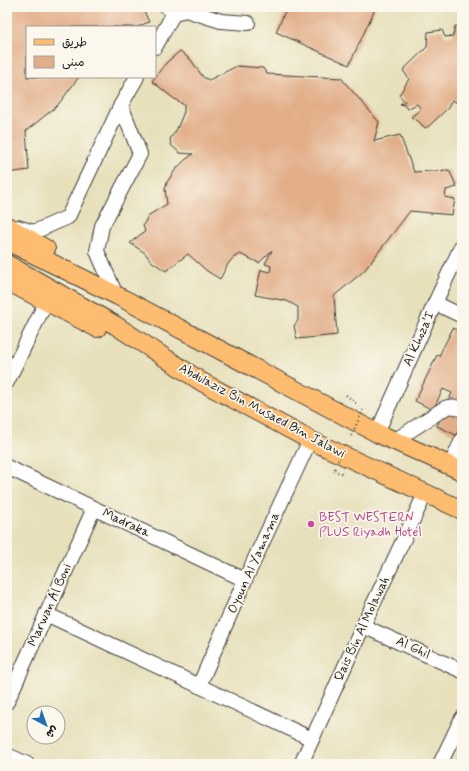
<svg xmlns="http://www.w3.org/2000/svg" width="469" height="771" font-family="Mynerve,'Playpen Sans Arabic',sans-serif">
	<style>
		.building { fill: #e2ae88 }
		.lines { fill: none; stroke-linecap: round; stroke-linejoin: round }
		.minor-casing { stroke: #3a3934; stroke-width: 16 }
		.major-casing { stroke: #3a3934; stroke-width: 20 }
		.path { stroke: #3a3934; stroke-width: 2; stroke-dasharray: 1 3; stroke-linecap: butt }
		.minor { stroke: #fff; stroke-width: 14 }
		.major { stroke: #febc70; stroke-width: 18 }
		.path-bridge { stroke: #3a3934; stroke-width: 2; stroke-dasharray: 1 3; stroke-linecap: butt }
		.hotel-dot { fill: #d1479c; stroke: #fbf7ec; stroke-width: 1.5 }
		.labels { text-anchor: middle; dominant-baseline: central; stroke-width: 3.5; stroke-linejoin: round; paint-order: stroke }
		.street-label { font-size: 13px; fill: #1c1c1c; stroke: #fbf7ec }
		.hotel-label { font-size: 13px; fill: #b23c85; stroke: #fbf7ec; text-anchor: start }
	</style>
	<rect width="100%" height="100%" fill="#fbf7ec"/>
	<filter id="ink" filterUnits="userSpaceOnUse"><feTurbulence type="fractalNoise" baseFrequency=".025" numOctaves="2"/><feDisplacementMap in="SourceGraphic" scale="8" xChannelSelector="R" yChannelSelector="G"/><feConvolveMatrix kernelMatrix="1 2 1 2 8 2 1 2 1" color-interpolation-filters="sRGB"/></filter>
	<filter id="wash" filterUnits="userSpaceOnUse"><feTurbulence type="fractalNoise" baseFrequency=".012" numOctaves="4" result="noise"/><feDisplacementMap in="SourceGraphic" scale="16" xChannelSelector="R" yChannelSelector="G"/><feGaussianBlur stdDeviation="0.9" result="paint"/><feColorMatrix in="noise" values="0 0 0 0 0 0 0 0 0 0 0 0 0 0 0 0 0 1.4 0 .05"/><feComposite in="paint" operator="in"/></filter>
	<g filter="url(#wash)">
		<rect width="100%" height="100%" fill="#e7e0bb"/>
		<g id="blocks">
			<g class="building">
				<path d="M7,7H106V8L142,7L149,22L139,26L138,27H27V77H79L57,106L26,131L29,170L7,173Z"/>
				<path d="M287,7H376L349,65L276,32Z"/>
				<path d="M455,26L462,27V106L452,100L448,108L429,126L425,128L418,121L411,117L421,109L417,104L407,109L404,105L400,104L405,102L399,95L409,79L403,70L427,47L428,32L442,30L445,37L453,36Z"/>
				<path d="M180,51L191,60L203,77L209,80L237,66L263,68L267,74L341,78L379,122L374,141L400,135L414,172L449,170L457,187L446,190L445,197L455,199L452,215L410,211L364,271L334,296L337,335L297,339L294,326L298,320V307L287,301L255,295L261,270L270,272L271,266L265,264L272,250L259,263L240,254L233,258L228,264L220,279L207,271L188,254L166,271L151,261L145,253L130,243L140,235L145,232L143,225L149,215L167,204L165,189L167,182L176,169L185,160L193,154L180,153L171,145L170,139L176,131L184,112V105L173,98L152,81L166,63Z"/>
				<path d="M453,328L462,332V423L456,435L437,426L452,393L443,389L433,410L415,401L437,355L439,356Z"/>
			</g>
		</g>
	</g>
	<g filter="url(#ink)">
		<use href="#blocks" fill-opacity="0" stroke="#3a3934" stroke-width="1"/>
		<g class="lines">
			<g class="minor-casing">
				<g id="minor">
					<path d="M167,7L174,13L186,10L221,21L248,23"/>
					<path d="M155,47L174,13"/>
					<path d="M121,105L137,77"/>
					<path d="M17,227L34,232L68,217L121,105L140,154L102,226L97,251L113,288"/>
					<path d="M435,303L462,316"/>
					<path d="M7,382L46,302"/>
					<path d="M377,433L435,303L462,245"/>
					<path d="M394,441L445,408C452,405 456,407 462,410"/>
					<path d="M450,466L462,440"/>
					<path d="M7,467L245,580"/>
					<path d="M46,614L312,739"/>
					<path d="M363,626L462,671"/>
					<path d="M199,686L245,580L310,440"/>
					<path d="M7,702L94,508"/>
					<path d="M7,755L27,764"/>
					<path d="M301,764L363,626L425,494"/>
					<path d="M440,764L462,718"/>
				</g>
			</g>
			<g class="major-casing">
				<g id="major">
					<path d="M7,226L46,249"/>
					<path d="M7,241L118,296L377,433L462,471"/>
					<path d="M7,264L115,325L202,382L310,440L462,510"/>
					<path d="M7,281L97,328"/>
				</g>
			</g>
			<g class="path">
				<path d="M346,395L356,403"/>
				<path d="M335,468L333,471L345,474"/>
			</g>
			<use href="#minor" class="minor"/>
			<use href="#major" class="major"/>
			<g class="path-bridge">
				<path d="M351,436L363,410"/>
				<path d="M338,461L345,448"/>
			</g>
		</g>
	</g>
	<circle class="hotel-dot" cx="311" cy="524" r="4"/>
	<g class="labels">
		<g class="street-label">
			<text transform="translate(419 339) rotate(-66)">Al Khoza'I</text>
			<text transform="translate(262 411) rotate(28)">Abdulaziz Bin Musaed Bin Jalawi</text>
			<text transform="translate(126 523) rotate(25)">Madraka</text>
			<text transform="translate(254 563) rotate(-66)">Oyoun Al Yamama</text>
			<text transform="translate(50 605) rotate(-66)">Marwan Al Boni</text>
			<text transform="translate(362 629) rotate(-65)">Qais Bin Al Molawah</text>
			<text transform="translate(413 648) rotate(25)">Al Ghil</text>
		</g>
		<g class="hotel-label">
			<text x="319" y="517">BEST WESTERN<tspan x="319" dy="15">PLUS Riyadh Hotel</tspan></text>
		</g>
	</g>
	<rect width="469" height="771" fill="none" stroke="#fbf7ec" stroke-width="24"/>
	<rect x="26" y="26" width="130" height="52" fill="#fbf7ec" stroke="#a29f99"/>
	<rect x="34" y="39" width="20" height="6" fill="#febc70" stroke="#a29f99"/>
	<text x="62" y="46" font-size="12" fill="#1c1c1c">طريق</text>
	<rect x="34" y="56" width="20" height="12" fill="#e2ae88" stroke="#a29f99"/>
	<text x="62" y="66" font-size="12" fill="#1c1c1c">مبنى</text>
	<g transform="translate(46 725) rotate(139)"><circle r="19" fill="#fbf7ec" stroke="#a29f99"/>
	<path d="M0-3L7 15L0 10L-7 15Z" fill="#1f6fb2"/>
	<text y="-6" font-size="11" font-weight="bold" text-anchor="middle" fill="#1c1c1c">ش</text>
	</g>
</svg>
